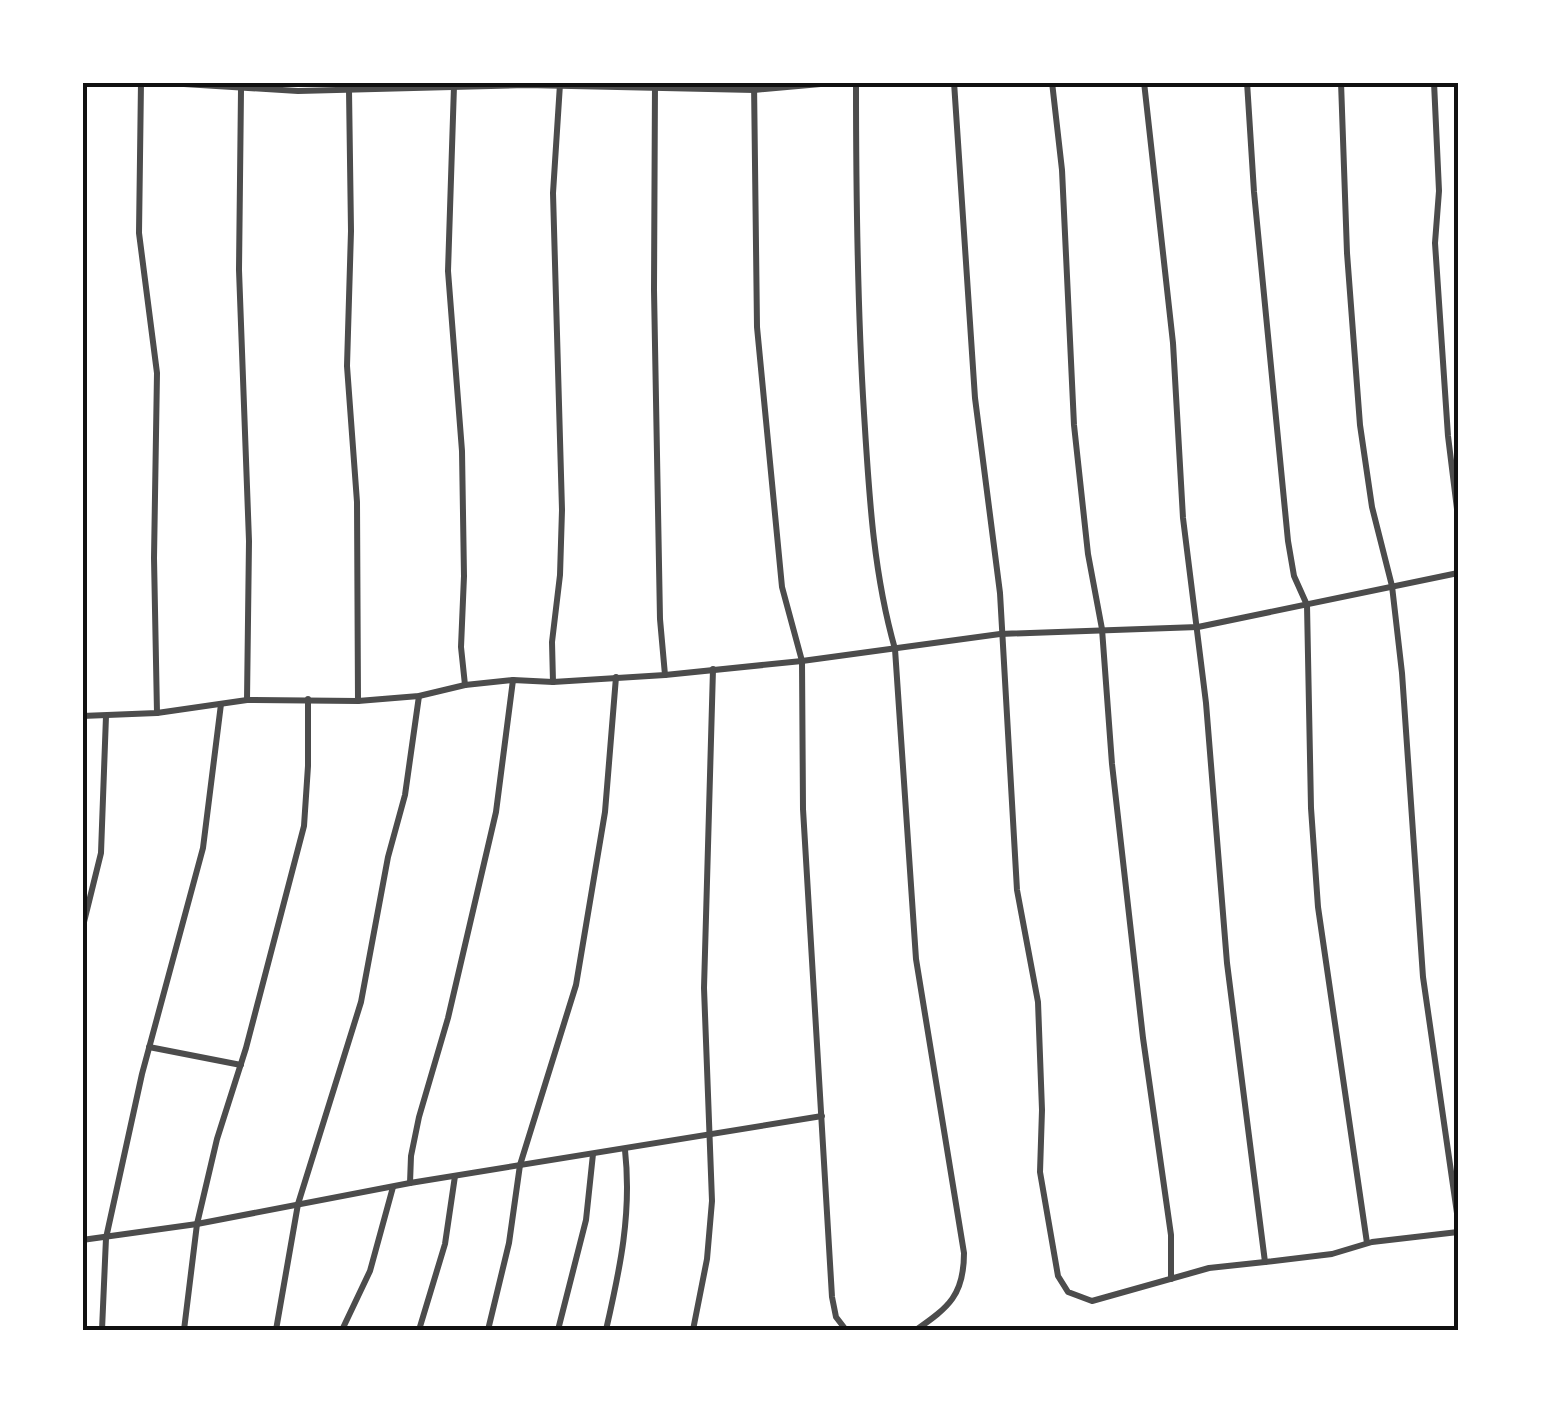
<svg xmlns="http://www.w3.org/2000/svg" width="1541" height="1413" font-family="Jost,sans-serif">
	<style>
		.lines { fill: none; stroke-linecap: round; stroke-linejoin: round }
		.minor { stroke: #4c4c4c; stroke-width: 6 }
		.neatline { fill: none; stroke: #111; stroke-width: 4 }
	</style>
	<rect width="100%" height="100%" fill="#fff"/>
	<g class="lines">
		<g class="minor">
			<path d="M141,82L139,233L157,373L154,558L157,713"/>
			<path d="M152,82L298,91L526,85L754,90L843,82"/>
			<path d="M655,82L654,290L660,619L665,675"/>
			<path d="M754,82L757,327L782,587L802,661L803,809L832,1297L836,1317L846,1330"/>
			<path d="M856,82C856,193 857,303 864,413C869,493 873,572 895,649L916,959L964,1253C964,1295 949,1307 916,1330"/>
			<path d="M954,82L975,398L1000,593L1017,890L1038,1002L1042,1110L1040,1172L1058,1276L1068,1292L1092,1301L1209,1268L1265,1262"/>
			<path d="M1052,82L1062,170L1074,425L1088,554L1102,629L1112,764L1143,1038L1171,1235V1279"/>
			<path d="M1144,82L1173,343L1183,518L1206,703L1227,963L1265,1262L1332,1254L1372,1242L1458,1232"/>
			<path d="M1247,82L1254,192L1288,541L1294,576L1307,605L1311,808L1318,907L1367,1243"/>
			<path d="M1341,82L1347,253L1360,425L1372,507L1392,586L1402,673L1423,977L1458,1220"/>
			<path d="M1434,82L1439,191L1435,243L1448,436L1458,517"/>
			<path d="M454,86L448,271L462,451L464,576L461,647L465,685"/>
			<path d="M241,90L239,270L249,541L247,700"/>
			<path d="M349,90L351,231L347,366L357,502L358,701"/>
			<path d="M553,682L552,642L560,575L562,510L553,193L560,84"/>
			<path d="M82,716L157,713L247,700L358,701L419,696L465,685L513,680L553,682L665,675L802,661L1000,634L1198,627L1458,573"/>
			<path d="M82,930L101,853L106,716"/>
			<path d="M149,1047L241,1065"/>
			<path d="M410,1183L411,1156L419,1117L448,1018L496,812L513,680"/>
			<path d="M82,1240L197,1224L410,1183L822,1116"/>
			<path d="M102,1330L106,1238L142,1074L203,848L221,704"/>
			<path d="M184,1330L197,1224L217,1139L246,1048L304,826L308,766V699"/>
			<path d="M276,1330L298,1204L361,1002L388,857L405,795L419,696"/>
			<path d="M342,1330L370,1271L393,1187"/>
			<path d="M419,1330L445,1244L455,1176"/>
			<path d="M488,1330L509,1243L520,1165L576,985L605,812L616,677"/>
			<path d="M558,1330L586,1220L593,1154"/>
			<path d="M606,1330C620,1269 632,1213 625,1150"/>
			<path d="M693,1330L707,1259L712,1201L704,988L713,669"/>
		</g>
	</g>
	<rect width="1541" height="1413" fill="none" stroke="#ffffff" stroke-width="170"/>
	<rect x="85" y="85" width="1371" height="1243" class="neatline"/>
</svg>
